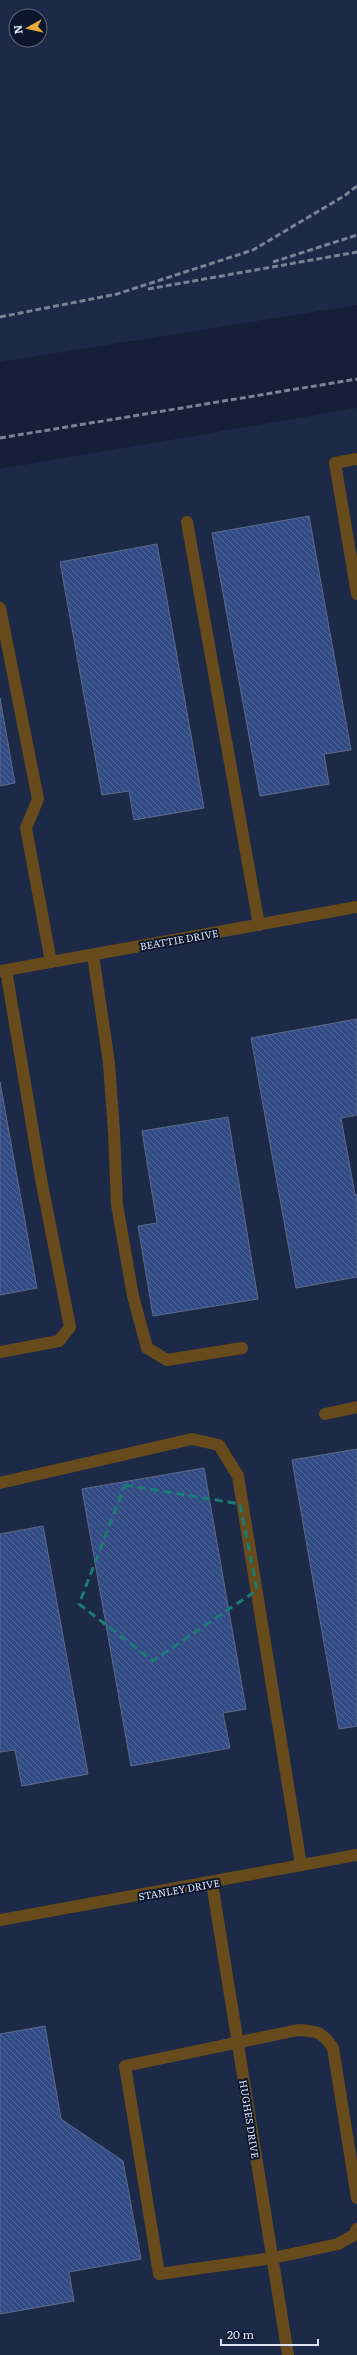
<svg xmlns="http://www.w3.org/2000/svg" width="357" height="2355" font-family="Literata,serif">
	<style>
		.built { fill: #1c2947; fill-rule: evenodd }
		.building { fill: url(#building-back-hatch); stroke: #5d6b87 }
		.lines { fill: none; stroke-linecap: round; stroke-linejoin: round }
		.minor { stroke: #674b1d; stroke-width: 12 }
		.rail { stroke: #7a8296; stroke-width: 3; stroke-dasharray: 6 3; stroke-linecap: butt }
		.marked { fill: none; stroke: #197c75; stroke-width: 3; stroke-dasharray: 8 5; stroke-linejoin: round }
		.labels { text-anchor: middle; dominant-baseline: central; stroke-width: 4; stroke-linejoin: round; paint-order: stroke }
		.street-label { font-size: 10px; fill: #dce4f4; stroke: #0c162d }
	</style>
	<defs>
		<pattern id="building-back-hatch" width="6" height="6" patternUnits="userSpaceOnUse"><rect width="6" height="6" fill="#324b85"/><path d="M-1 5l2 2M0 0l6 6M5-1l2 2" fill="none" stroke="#4f6597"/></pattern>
	</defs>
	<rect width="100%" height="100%" fill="#151f37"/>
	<g class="built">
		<path d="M0,0H357V305L0,362ZM16,16H40V40H16Z"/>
		<path d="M357,408V2355H0V469Z"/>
	</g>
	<g class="building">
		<path d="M309,516L351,750L324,754L329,784L260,796L212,533Z"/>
		<path d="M157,544L204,808L134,820L129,791L102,795L60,562Z"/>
		<path d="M0,698L15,783L0,786Z"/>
		<path d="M357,1019V1115L341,1118L355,1195H357V1277L296,1288L251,1038Z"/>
		<path d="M0,1082L37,1288L0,1295Z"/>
		<path d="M228,1117L258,1299L153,1316L138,1226L157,1223L142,1131Z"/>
		<path d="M357,1449V1726L339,1729L292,1460Z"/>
		<path d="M204,1468L246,1709L223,1713L230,1748L131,1766L82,1489Z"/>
		<path d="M43,1526L88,1774L22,1786L15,1750L0,1752V1534Z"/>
		<path d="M45,2026L61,2119L123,2161L141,2259L69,2272L74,2301L0,2314V2034Z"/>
	</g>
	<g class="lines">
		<g class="minor">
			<path d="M357,459L335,463L357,594"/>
			<path d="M187,522L259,925"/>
			<path d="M0,608L38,799L26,828L51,962"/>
			<path d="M93,955L109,1063L114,1132L117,1205L133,1296L147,1348L167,1360L242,1348"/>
			<path d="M0,971L357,907"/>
			<path d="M0,1352L59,1341L70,1327L41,1179L6,970"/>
			<path d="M325,1414L357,1407"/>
			<path d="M0,1483L192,1439L219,1445L238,1476L301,1865"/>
			<path d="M212,1883L288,2355"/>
			<path d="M0,1920L357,1855"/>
			<path d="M357,2198L333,2048C322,2032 318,2031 298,2030L125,2066L159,2274L273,2258L338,2244L354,2235L357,2229"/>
		</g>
		<g class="rail">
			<path d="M273,262L357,235"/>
			<path d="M148,289L357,252"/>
			<path d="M0,317L117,294L253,250L344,196L357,186"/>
			<path d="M0,438L357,379"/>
		</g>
	</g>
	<path class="marked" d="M125,1485L240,1504L257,1590L153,1661L79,1604Z"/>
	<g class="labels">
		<g class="street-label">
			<text transform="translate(179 939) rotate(-10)">BEATTIE DRIVE</text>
			<text transform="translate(179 1889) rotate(-10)">STANLEY DRIVE</text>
			<text transform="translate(250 2119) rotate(81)">HUGHES DRIVE</text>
		</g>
	</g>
	<g transform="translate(28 28) rotate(262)"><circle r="19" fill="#0c162d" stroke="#5f687d"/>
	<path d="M0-3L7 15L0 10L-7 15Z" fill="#eaaa38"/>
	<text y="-6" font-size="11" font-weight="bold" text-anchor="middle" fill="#dce4f4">N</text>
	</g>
	<path d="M221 2339v6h97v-6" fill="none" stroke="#dce4f4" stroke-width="2"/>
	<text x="227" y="2339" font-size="12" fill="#dce4f4" stroke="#0c162d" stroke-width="3" paint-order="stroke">20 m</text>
</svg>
